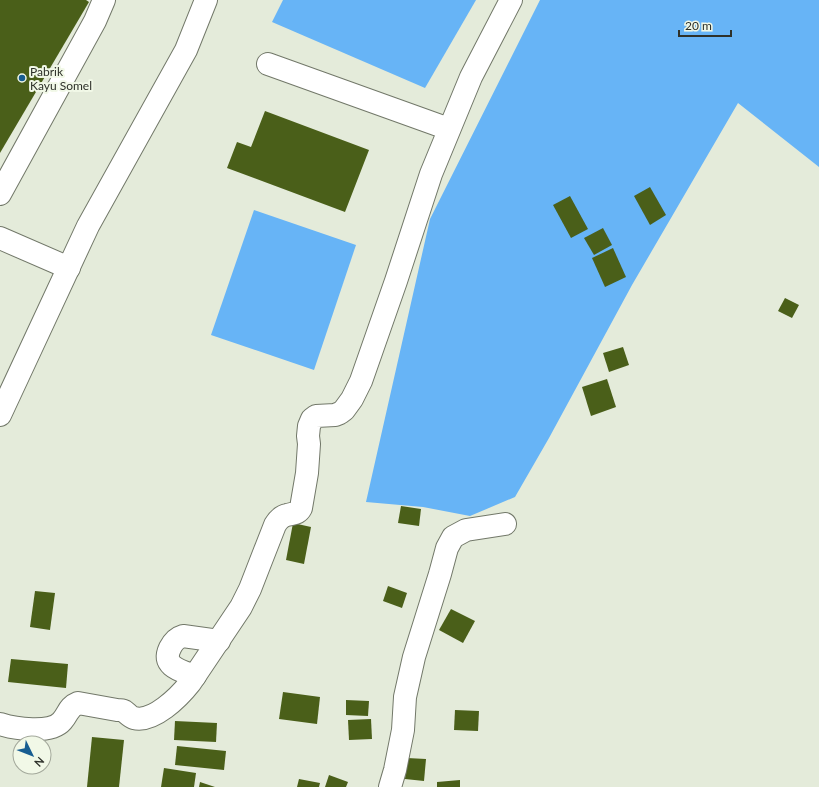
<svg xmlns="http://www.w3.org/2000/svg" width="819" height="787" font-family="Lato,sans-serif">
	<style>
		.water { fill: #67b4f6 }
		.building { fill: #4a5f19 }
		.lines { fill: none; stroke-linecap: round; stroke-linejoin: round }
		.minor-casing { stroke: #727869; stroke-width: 24 }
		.minor { stroke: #fff; stroke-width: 22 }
		.poi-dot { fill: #175d91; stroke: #f1f8e7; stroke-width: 1.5 }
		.labels { text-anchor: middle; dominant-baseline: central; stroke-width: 4; stroke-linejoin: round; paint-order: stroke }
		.poi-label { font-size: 12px; fill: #2e312a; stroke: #f1f8e7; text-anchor: start }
	</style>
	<rect width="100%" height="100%" fill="#e4ebda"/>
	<g class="water">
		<path d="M283,0H476L425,88L272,22Z"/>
		<path d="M540,0H819V167L738,103L632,285L549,438L515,497L470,516L423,507L366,502L430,219Z"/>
		<path d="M254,210L356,245L314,370L211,335Z"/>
	</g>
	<g class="building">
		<path d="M0,0H86L89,2L0,153Z"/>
		<path d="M265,111L369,150L345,212L227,168L237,142L251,147Z"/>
		<path d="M650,187L666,215L650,225L634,196Z"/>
		<path d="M570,196L588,229L571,238L553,205Z"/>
		<path d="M603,228L612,245L594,255L584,238Z"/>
		<path d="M613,248L626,277L605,287L592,258Z"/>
		<path d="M785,298L799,305L792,318L778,311Z"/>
		<path d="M623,347L629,365L609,372L603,353Z"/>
		<path d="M607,379L616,407L591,416L582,387Z"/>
		<path d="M401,506L421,509L419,526L398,523Z"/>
		<path d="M293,523L311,527L304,564L286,560Z"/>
		<path d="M388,586L407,593L402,608L383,601Z"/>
		<path d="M35,591L55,593L50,630L30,627Z"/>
		<path d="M451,609L475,621L463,643L439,630Z"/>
		<path d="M11,659L68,664L66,688L8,682Z"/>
		<path d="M283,692L320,697L317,724L279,719Z"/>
		<path d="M346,700L369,701L368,716L346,715Z"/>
		<path d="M455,710L479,711L478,731L454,730Z"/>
		<path d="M371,719L372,739L349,740L348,720Z"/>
		<path d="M175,721L217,723L216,742L174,740Z"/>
		<path d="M92,737L124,740L119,787H87Z"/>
		<path d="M177,746L226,751L224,770L175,765Z"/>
		<path d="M407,758L426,759L424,781L405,779Z"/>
		<path d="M164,768L196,773L194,787H161Z"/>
		<path d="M329,775L348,782L346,787H325Z"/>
		<path d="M299,779L320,783L319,787H297Z"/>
		<path d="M460,780V787H437V782Z"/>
		<path d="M200,782L215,787H199Z"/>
	</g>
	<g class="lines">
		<g class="minor-casing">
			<g id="minor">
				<path d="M268,64L449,129"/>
				<path d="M0,194L95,21L104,0"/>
				<path d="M0,238L69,268"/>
				<path d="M0,415L88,226L186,50L206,0"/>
				<path d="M195,676C182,671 161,667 170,648C173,642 176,638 183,636L219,641"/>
				<path d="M0,724C15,729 51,734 62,721C69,713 68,707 78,703L117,710C119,710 122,710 124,711C127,713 130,717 134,718C153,723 179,697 190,683L241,607L250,589L257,571L275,525C278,520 282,516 287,515C294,513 298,514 301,508L307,473L309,444L308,436L309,426L312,419L316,416L335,415L340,413L344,410L352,399L361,381L396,281L431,174L471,77L511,0"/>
				<path d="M390,787L395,770L403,730L405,697L414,657L440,574L447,548L453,537L466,530L505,524"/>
			</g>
		</g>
		<use href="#minor" class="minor"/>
	</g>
	<circle class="poi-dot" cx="22" cy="78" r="4"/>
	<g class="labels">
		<g class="poi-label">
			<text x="30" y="71">Pabrik<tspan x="30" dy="14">Kayu Somel</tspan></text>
		</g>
	</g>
	<g transform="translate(32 755) rotate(133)"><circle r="19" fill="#f1f8e7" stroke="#a3a89b"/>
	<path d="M0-3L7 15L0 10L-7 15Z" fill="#175d91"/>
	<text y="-6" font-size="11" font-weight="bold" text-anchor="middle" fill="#2e312a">N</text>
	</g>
	<path d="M679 30v6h52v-6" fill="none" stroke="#2e312a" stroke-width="2"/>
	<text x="685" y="30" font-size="12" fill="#2e312a" stroke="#f1f8e7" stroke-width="3" paint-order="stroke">20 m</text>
</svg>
